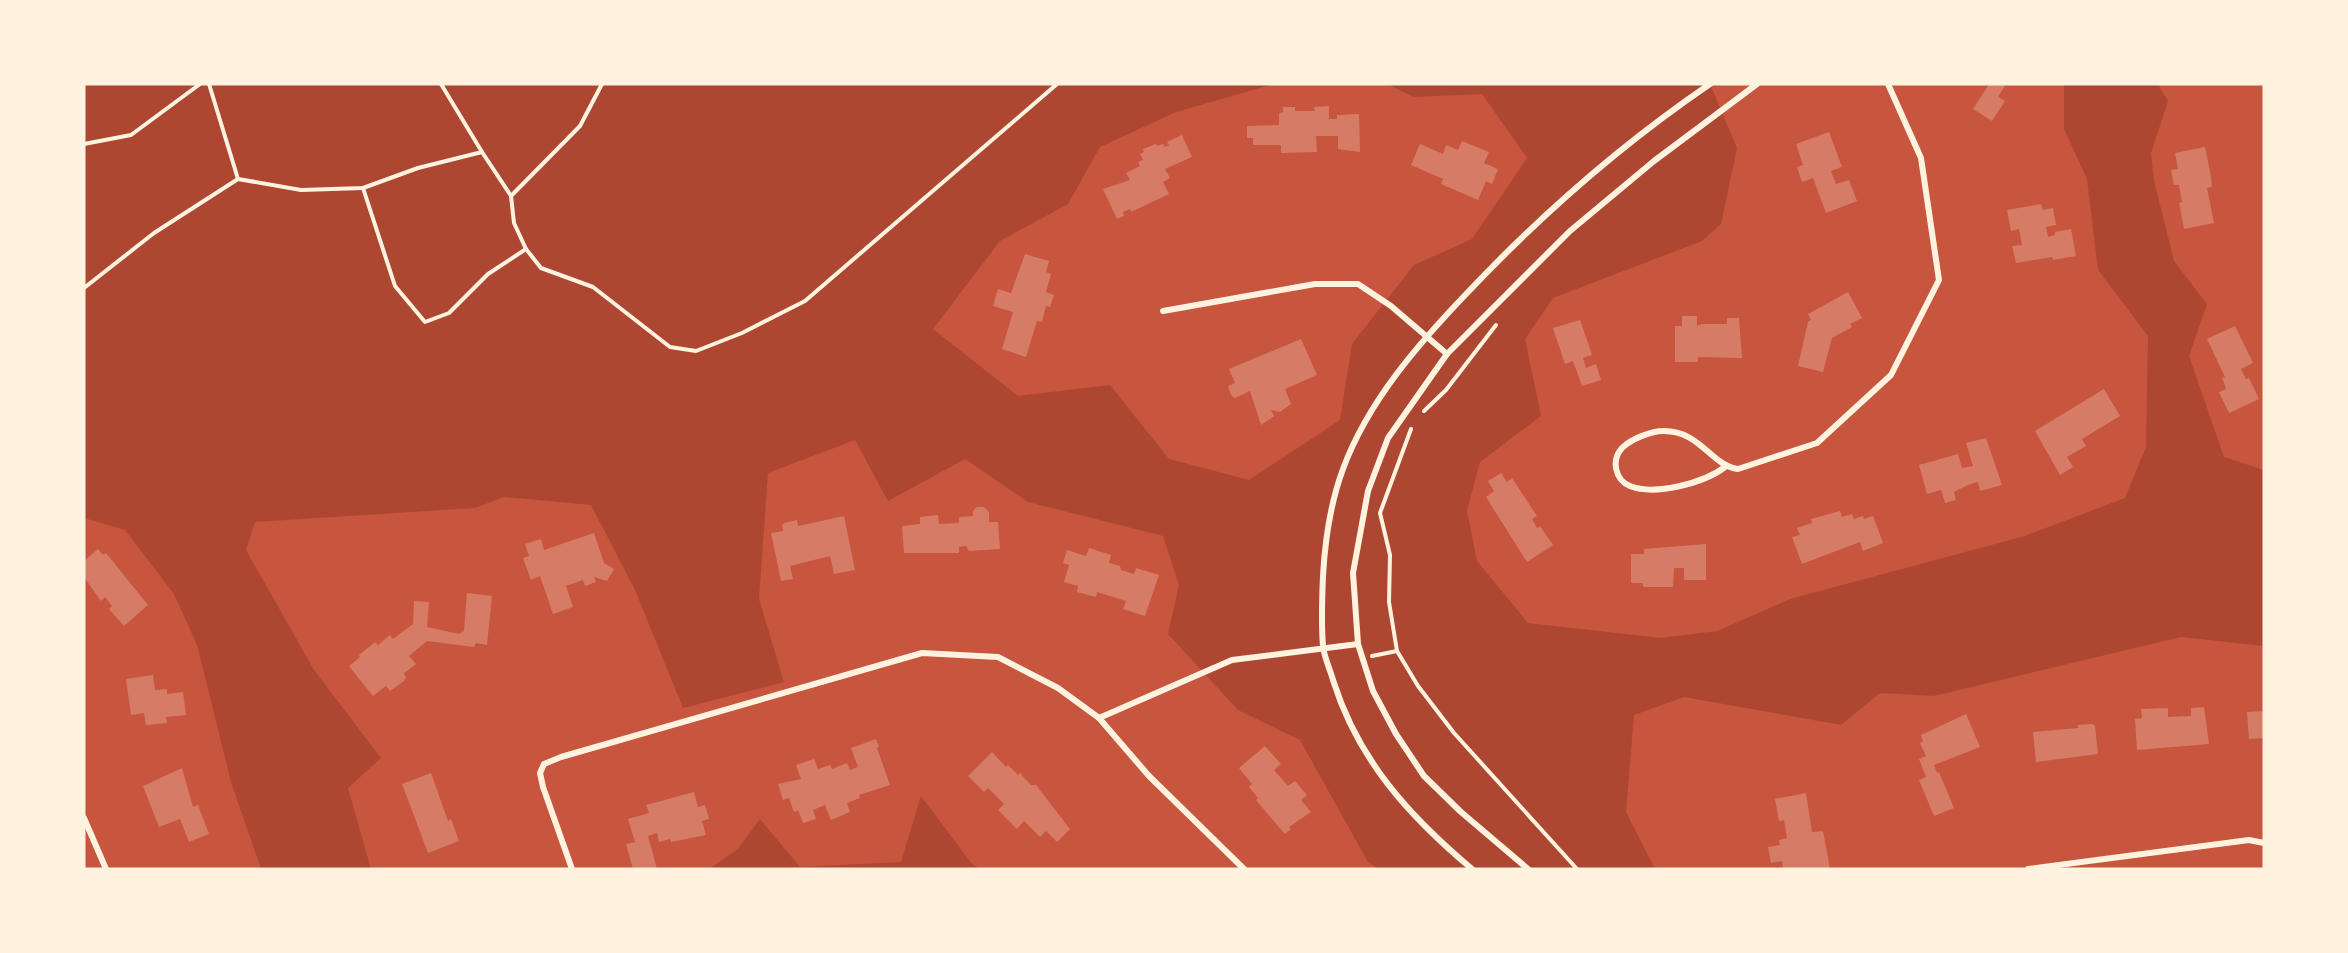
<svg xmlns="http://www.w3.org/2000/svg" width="2348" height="953" font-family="Roboto,sans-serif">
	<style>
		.green { fill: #ae4732 }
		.building { fill: #d67c66 }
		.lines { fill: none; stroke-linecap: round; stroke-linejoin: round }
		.path { stroke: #fff3e0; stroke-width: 4 }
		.minor { stroke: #fff3e0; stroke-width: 6 }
	</style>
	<rect width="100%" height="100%" fill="#c8553d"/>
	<g class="green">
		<path d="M84,84H1274L1176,112L1100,147L1068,204L1000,241L933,329L1018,396L1110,385L1169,459L1249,480L1340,420L1352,344L1414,265L1472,239L1527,158L1482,94L1414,97L1387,84H1710L1737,148L1721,224L1702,241L1553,298L1525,339L1541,416L1480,462L1467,511L1477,561L1528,623L1661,638L1717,631L1790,599L2025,536L2125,498L2146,447L2148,336L2098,270L2087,179L2064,129V84H2158L2168,101L2151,153L2154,181L2174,261L2207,304L2189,356L2224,457L2264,470V646L2181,637L1934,696L1880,693L1841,725L1684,697L1634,715L1626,812L1655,869H1378L1368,862L1300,740L1238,710L1168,634L1179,585L1163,536L1028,502L965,459L888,501L855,440L768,473L759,599L784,682L683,708L635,590L591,505L504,497L475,508L255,522L246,550L314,670L381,758L348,788L371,869H261L231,782L197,645L174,594L125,530L84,518Z"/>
		<path d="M921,796L972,864L980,869H709L738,849L760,819L800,867L901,862Z"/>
	</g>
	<g class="building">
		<path d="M1989,84H2006L1998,97L2005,101L1992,121L1973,109Z"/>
		<path d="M1329,106V119H1337V115L1359,114L1360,152L1338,149V136H1316L1317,152L1281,153V145H1253V138H1247V126L1279,125V113L1283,112V107H1295V111H1315L1314,107Z"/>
		<path d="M1829,132L1842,167L1831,171L1836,184L1849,180L1857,201L1826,213L1813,178L1802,182L1797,167L1803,165L1796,144Z"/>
		<path d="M1182,135L1192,157L1165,169L1170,178L1163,182L1169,194L1131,212L1130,209L1123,212L1124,216L1117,219L1103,189L1130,180L1126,173L1140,166L1138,162L1143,160L1140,154L1144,152L1143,149L1156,144L1157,146L1163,144L1165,147L1169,145L1167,142Z"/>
		<path d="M1462,141L1489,152L1484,163L1498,169L1492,184L1486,181L1478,200L1441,184L1443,179L1411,165L1420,144L1443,154L1446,145L1458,150Z"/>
		<path d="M2205,147L2211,177L2212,187L2207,188L2214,223L2184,229L2179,203L2182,202L2179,185H2174L2171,170L2178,169L2175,153Z"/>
		<path d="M2041,204L2043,210L2053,208L2056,225L2046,227L2048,237L2055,235V232L2071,229L2076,256L2053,260L2052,257L2016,263L2012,246L2022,245L2019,229L2011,231L2007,210Z"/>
		<path d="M1025,254L1049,261L1046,272L1051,274L1046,292L1054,295L1050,307L1046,306L1042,322L1037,321L1026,357L1002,349L1013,312L993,306L998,289L1011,293Z"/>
		<path d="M1848,292L1862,318L1850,324L1852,327L1832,338L1823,372L1798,366L1808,322L1811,320L1808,314Z"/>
		<path d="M1682,316H1697V326L1701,324H1727V318H1739L1742,358L1698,357V362H1675V326H1682Z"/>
		<path d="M1580,320L1592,355L1583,358L1586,368L1596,364L1601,380L1582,386L1573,361L1565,364L1553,328Z"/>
		<path d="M2235,326L2253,363L2241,369L2246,379L2249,378L2259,399L2229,413L2219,392L2226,389L2222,378L2225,377L2207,339Z"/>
		<path d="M1301,339L1317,375L1285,389L1291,404L1280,412L1271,410L1274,416L1261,425L1250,391L1235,398L1231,395L1228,386L1235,383L1229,369Z"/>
		<path d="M2104,389L2120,416L2082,439L2086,446L2067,457L2073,467L2060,475L2035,431Z"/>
		<path d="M1986,438L2002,485L1980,491L1978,482L1968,485L1954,492L1956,500L1945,503L1941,490L1927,494L1919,465L1958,454L1962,468L1973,466L1966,443Z"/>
		<path d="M1501,473L1507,482L1512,478L1537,516L1532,519L1537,528L1540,526L1553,545L1527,562L1486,497L1494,491L1488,481Z"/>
		<path d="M977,507H984L989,512V522H998L1000,549L969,551L966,546L959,547V553H904L902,526L920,524V517L938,515L939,524L959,523V517L973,516V511Z"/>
		<path d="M1840,511L1842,517L1852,514L1854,519L1863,516L1864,519L1873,516L1883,543L1863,551L1860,542L1802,564L1792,537L1800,535L1797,528L1812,523L1811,519Z"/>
		<path d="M844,516L855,570L834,574L830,556L790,566L793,579L781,581L771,533L783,531L782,526L784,523L797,520L798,526Z"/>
		<path d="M594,533L604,563L614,569L607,581L594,577L596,582L585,586L583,580L566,586L573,607L553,614L540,576L531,580L523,558L529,556L525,544L541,539L544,550Z"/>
		<path d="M1706,544V580H1684V568H1674L1673,587H1643V583H1631V554H1644V549Z"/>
		<path d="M1089,548L1111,555L1109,563L1120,566L1121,570L1134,574L1136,568L1159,575L1145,616L1123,609L1126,601L1097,592L1096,597L1077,592L1078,586L1064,582L1069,565L1063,563L1067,550L1086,556Z"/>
		<path d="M98,549L103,555L106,553L148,605L124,626L109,609L112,606L105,597L101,601L84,577V561Z"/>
		<path d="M467,593L492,596L487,645L476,643L474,647L427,641L409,656L416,664L404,673L406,678L404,681L390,691L386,686L373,696L349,666L360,657L359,655L375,642L378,645L390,635L393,639L413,624L414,601L429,602L427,627L459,634L464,631Z"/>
		<path d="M153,675L155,690L167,689V694L183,692L186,715L166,717L167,723L146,725L144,713L131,715L126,679Z"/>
		<path d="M2204,707L2209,744L2137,750L2135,719L2142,718L2141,709L2168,708V717L2191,716V708Z"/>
		<path d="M2264,711V738L2249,739L2247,712Z"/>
		<path d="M1966,714L1980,747L1934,765L1937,773L1939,772L1954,808L1934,816L1919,780L1926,777L1919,759L1926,756L1920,743L1923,741L1921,735Z"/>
		<path d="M2092,724L2095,726L2098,754L2036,762L2033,732L2078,728V725Z"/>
		<path d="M876,739L879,747L877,748L890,785L859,795L860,798L847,803L850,812L831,820L825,805L813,810L816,819L803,823L798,810L794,812L789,798L783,800L778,784L801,779L796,765L814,759L818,769L830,765L832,769L847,763L850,770L858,767L851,748Z"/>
		<path d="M1265,746L1281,764L1274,770L1288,786L1295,781L1307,795L1301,800L1311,812L1289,827L1291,829L1285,834L1256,800L1258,798L1249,787L1252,784L1239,768Z"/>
		<path d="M992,752L1006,767L1008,765L1018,775L1020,773L1031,785H1036L1070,829L1057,842L1046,831L1040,837L1024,821L1017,829L998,810L1004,804L988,788L984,792L968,776Z"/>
		<path d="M182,768L193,807L198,805L209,834L189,842L180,819L159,827L143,786Z"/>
		<path d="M431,773L448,821L451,819L459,841L428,853L402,784Z"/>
		<path d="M694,792L698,807L705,805L709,819L702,821L706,835L671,842L670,839L659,842L657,833L648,836L657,869H633L626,844L635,842L628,819L649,813L646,805Z"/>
		<path d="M1806,793L1812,832L1823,831L1830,869H1783L1782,861L1771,863L1768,847L1780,845L1779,840L1787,838L1784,820L1779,821L1775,799Z"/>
	</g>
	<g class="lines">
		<g class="path">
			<path d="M209,84L238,179"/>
			<path d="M441,84L482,152"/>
			<path d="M602,84L580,126L511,196L514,223L526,249L541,268L593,287L670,347L696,351L742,333L805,301L1057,84"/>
			<path d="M84,144L131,135L200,84"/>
			<path d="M363,188L395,286L425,322L449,313L488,274L526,249"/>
			<path d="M84,288L154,233L238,179L301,190L363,188L418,168L482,152L511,196"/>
			<path d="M1424,411L1446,390L1496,325"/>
			<path d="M1411,429L1380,513L1390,555L1389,602L1397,651L1418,686L1454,733L1577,869"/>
			<path d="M1372,656L1397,651"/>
		</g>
		<g class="minor">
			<path d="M1163,311L1315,284H1358L1391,306L1447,354"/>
			<path d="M1725,467C1704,483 1655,496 1630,486C1615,480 1611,460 1622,448C1631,439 1651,431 1664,431C1701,431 1710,465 1738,469L1817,443L1891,375L1939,280L1921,158L1888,84"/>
			<path d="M1099,718L1232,660L1358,644"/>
			<path d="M84,818L106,869"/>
			<path d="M572,869L543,787L540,773L544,764L561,757L922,653L998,657L1058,688L1099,718L1149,776L1244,869"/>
			<path d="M1472,869C1409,816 1358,760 1333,680C1330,669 1324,657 1323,646C1321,623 1322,599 1323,576C1325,540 1330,504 1343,469C1368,401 1419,343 1469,291C1542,214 1622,144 1710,84"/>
			<path d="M1528,869L1461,812L1424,776L1396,734L1373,691L1358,644L1353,573L1368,491L1388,438L1447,354L1570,231L1654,161L1757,84"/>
			<path d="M2028,869L2249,840L2264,843"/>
		</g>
	</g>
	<rect width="2348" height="953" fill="none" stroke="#fff3e0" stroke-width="171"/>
</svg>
